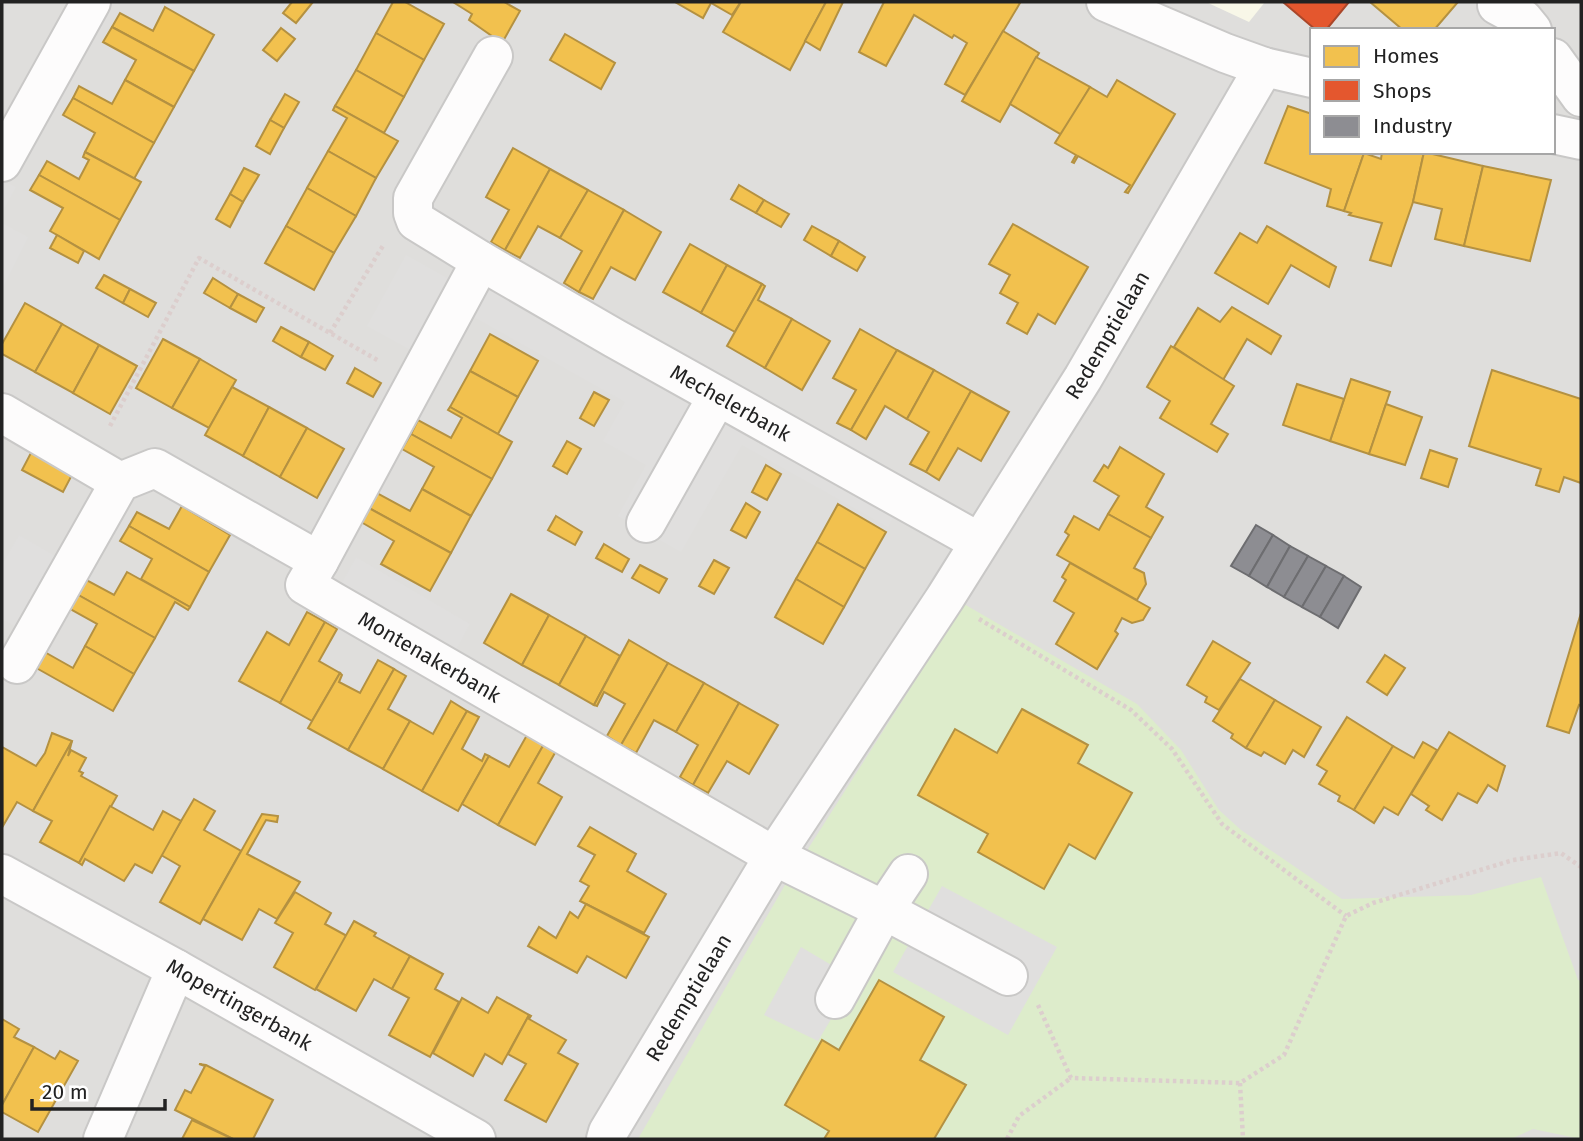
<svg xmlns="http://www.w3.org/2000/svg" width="1583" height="1141" font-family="'Fira Sans',sans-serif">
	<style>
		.residential { fill: #dfdedc; fill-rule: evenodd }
		.education { fill: #f8f7e8 }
		.grass { fill: #ddeccb }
		.parking { fill: #e0dfde }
		.homes { fill: #f2c14e; stroke: #b49141; stroke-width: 2 }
		.shops { fill: #e4572e; stroke: #aa472a; stroke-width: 2 }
		.industry { fill: #8d8d92; stroke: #6d6d70; stroke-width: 2 }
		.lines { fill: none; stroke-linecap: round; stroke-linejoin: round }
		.minor-casing { stroke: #c9c8c7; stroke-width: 42 }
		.path { stroke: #dccecd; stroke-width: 4.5; stroke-dasharray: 3.5 3.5; stroke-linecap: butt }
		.minor { stroke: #fdfcfc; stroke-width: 38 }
		.labels { text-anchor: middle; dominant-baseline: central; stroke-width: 7; stroke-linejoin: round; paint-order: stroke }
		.street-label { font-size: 21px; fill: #222; stroke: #fff }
	</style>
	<rect width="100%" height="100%" fill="#f0eeeb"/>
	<path class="residential" d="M2,2H1581V1139H2ZM1312,30H1553V152H1312Z"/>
	<path class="education" d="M1206,2H1265L1249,22Z"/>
	<path class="grass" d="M964,604L1137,704L1181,750L1219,810L1241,830L1342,899L1471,895L1541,877L1578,980L1581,981V1139L1533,1129L1511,1139H638L785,885Z"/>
	<g class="parking">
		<path d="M2,180L16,187L2,213Z"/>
		<path d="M2,223L28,237L2,289Z"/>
		<path d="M406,255L465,288L481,261L903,499L888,527L742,445L681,552L618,516L646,465L603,441L625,402L456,307L427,359L367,326Z"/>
		<path d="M19,535L72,566L32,636L2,619V564Z"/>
		<path d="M356,557L470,624L447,667L332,601Z"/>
		<path d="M942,886L1057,947L1008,1035L893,972Z"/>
		<path d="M801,947L855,979L818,1041L764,1015Z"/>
	</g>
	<g class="homes">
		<path d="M292,2H313L296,23L283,13Z"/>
		<path d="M393,2H405L444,24L424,60L376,33Z"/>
		<path d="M453,2H504L520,11L502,43L469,20L472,14Z"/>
		<path d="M675,2H738L740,3L732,15L711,3L703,18Z"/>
		<path d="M741,2H826L790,70L723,32Z"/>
		<path d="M826,2H843L820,50L805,41Z"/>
		<path d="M884,2H1018L1020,3L965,95L945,84L967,43L954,35L952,38L914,15L886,66L859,52Z"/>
		<path d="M1370,2H1458L1434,30H1403Z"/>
		<path d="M165,7L214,35L194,71L112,27L120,13L153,31Z"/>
		<path d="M112,27L194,71L174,107L125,80L136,60L103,42Z"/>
		<path d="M281,28L295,39L277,61L263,50Z"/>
		<path d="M1003,31L1039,53L1000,122L962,101Z"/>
		<path d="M376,33L424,60L404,97L356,70Z"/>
		<path d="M565,34L615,63L601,89L550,60Z"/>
		<path d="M1036,57L1090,87L1062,135L1010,104Z"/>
		<path d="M356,70L404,97L384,133L335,106Z"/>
		<path d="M125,80L174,107L154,143L73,98L79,86L112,104Z"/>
		<path d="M1117,80L1175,114L1128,193L1125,192L1130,185L1078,156L1074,163L1072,162L1076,155L1055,143L1090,87L1107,97Z"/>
		<path d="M285,94L299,102L284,128L270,120Z"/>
		<path d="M73,98L154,143L134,179L85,152L95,133L63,115Z"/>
		<path d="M335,106L398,141L376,178L328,151L347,118L333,110Z"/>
		<path d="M1288,106L1312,114V152L1364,153L1344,211L1327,206L1331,189L1265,163Z"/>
		<path d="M270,120L284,128L270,154L256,146Z"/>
		<path d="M513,148L550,169L505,250L491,242L509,210L486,197Z"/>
		<path d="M328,151L376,178L356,216L307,188Z"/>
		<path d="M85,152L141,182L120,220L39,175L47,161L79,179L89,160L83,157Z"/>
		<path d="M1382,152H1424L1413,202L1391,266L1370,260L1382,223L1349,215L1351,213L1344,211L1364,153L1381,159Z"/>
		<path d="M1424,152L1483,166L1464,246L1435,239L1442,209L1413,202Z"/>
		<path d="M1483,166L1551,180L1530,261L1464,246Z"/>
		<path d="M244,168L259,175L243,202L230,194Z"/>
		<path d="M550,169L588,190L560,238L538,226L520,258L505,250Z"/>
		<path d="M39,175L120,220L99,259L50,231L63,208L30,190Z"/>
		<path d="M739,185L764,200L756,213L731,199Z"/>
		<path d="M307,188L356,216L334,253L286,226Z"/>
		<path d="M588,190L624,210L579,292L564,283L582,251L560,238Z"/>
		<path d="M230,194L243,202L230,227L216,219Z"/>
		<path d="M764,200L789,214L781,227L756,213Z"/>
		<path d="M624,210L661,232L635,280L611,267L593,299L579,292Z"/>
		<path d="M1013,224L1088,267L1055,324L1038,314L1027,334L1007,323L1018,303L1000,293L1010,275L989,264Z"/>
		<path d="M286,226L334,253L314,290L265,263Z"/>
		<path d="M812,226L839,241L831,256L804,240Z"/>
		<path d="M1267,226L1336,267L1329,287L1291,265L1268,304L1215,273L1240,233L1257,243Z"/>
		<path d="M57,235L84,251L78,263L50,248Z"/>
		<path d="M839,241L865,257L857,271L831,256Z"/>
		<path d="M690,244L727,265L701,313L663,292Z"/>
		<path d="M727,265L762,284L735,332L701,313Z"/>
		<path d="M104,275L130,289L123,303L96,288Z"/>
		<path d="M213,278L238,294L230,308L204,293Z"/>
		<path d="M762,284L765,286L758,300L792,319L765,368L727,346Z"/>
		<path d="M130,289L156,303L148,317L123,303Z"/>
		<path d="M238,294L264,308L256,322L230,308Z"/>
		<path d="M25,303L62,324L35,372L2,354V344Z"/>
		<path d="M1232,307L1281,336L1271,354L1247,339L1223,380L1174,347L1198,308L1220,322Z"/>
		<path d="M792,319L830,341L802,390L765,368Z"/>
		<path d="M62,324L99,345L73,393L35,372Z"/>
		<path d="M281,327L309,342L301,357L273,341Z"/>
		<path d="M860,329L897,350L851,430L837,423L856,390L833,378Z"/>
		<path d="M490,334L538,361L518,397L470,371Z"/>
		<path d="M163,339L200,359L172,408L136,388Z"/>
		<path d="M309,342L333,356L325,370L301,357Z"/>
		<path d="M99,345L137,366L110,414L73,393Z"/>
		<path d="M1171,346L1234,386L1211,424L1228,434L1217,452L1160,418L1170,401L1147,387Z"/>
		<path d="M897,350L934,370L907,419L885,406L866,439L851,430Z"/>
		<path d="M200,359L236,380L209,428L172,408Z"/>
		<path d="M355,368L381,383L373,397L347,383Z"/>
		<path d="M934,370L971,391L926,472L910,464L929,432L907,419Z"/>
		<path d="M1492,370L1581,399V483L1564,477L1559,492L1536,485L1541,469L1469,446Z"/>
		<path d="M470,371L518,397L498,434L450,407Z"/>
		<path d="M1351,379L1390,392L1369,454L1330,441Z"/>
		<path d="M1297,384L1344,399L1330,441L1283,425Z"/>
		<path d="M232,387L269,407L243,456L205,435Z"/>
		<path d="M971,391L1009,412L981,461L958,448L939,480L926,472Z"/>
		<path d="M594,392L609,400L594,426L580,418Z"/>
		<path d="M1386,404L1422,417L1405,465L1369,454Z"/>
		<path d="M269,407L307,428L280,477L243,456Z"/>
		<path d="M450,407L512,442L492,479L411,434L418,420L451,438L462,418L448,410Z"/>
		<path d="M307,428L344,449L317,498L280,477Z"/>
		<path d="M411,434L492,479L471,516L422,489L434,467L402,449Z"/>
		<path d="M567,441L581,449L567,474L553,466Z"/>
		<path d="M1120,447L1164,474L1146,507L1163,517L1151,538L1108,514L1119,496L1094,481L1104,465L1108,468Z"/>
		<path d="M33,449L74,471L63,492L22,470Z"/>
		<path d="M1430,450L1457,459L1448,487L1421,478Z"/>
		<path d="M766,465L781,474L767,500L752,492Z"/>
		<path d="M422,489L471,516L451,553L369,508L377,493L410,511Z"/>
		<path d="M746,503L760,512L746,538L731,530Z"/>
		<path d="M838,504L886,532L865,569L817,542Z"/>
		<path d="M182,506L230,535L209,572L129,526L137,512L169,529Z"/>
		<path d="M369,508L451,553L430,591L381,564L394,541L361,522Z"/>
		<path d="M1108,514L1151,538L1134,568L1144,573L1146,584L1137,600L1057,555L1069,535L1065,532L1074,516L1099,530Z"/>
		<path d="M556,516L582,532L575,545L548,530Z"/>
		<path d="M129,526L209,572L190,607L141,579L152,559L120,541Z"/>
		<path d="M817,542L865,569L844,607L796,579Z"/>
		<path d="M604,544L629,559L622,572L596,558Z"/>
		<path d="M714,560L729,568L714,594L699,586Z"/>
		<path d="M1070,563L1150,608L1143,620L1132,623L1122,618L1115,631L1118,634L1097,669L1056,644L1074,613L1054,601L1066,580L1062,577Z"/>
		<path d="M640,565L667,579L659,593L632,578Z"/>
		<path d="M127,572L190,607L188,610L175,602L155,638L73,592L81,577L114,595Z"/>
		<path d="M796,579L844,607L823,644L775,617Z"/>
		<path d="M73,592L155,638L134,674L85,646L97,624L65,606Z"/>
		<path d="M511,594L549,615L522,665L484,643Z"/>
		<path d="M307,612L325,622L280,703L239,681L267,632L289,645Z"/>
		<path d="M1581,613V706L1579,705L1569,733L1547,726Z"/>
		<path d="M549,615L586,636L559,685L522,665Z"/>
		<path d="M325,622L337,629L319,661L340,673L312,721L280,703Z"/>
		<path d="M586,636L620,656L594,705L559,685Z"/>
		<path d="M629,640L668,663L621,745L607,736L625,704L604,692L597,706L594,705Z"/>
		<path d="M1213,641L1250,663L1219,710L1205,702L1207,697L1187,685Z"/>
		<path d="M85,646L134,674L113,711L31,665L41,650L73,668Z"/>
		<path d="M1385,655L1405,668L1387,695L1367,682Z"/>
		<path d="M378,660L394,669L348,750L308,728L340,673L342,675L339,682L360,693Z"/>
		<path d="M668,663L704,683L676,732L654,720L636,753L621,745Z"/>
		<path d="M394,669L406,676L388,709L410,721L383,769L348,750Z"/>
		<path d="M1240,679L1275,700L1246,748L1231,738L1233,734L1213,721Z"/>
		<path d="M704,683L739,703L693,785L680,777L698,745L676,732Z"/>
		<path d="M1275,700L1321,727L1304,757L1293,750L1285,764L1264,752L1261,756L1246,748Z"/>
		<path d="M451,701L467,711L422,791L383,769L410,721L433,734Z"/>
		<path d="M739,703L778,725L749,774L727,761L708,793L693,785Z"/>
		<path d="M1022,709L1088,745L1078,763L1132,793L1095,859L1069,844L1044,889L978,852L988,834L918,795L955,729L997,753Z"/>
		<path d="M467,711L479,717L462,749L482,761L485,754L489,756L458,811L422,791Z"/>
		<path d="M1347,717L1393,746L1354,810L1338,801L1340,796L1319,784L1327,771L1317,765Z"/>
		<path d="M1449,732L1505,766L1497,791L1488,785L1477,803L1458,793L1442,820L1426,810L1429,806L1411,794Z"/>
		<path d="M52,733L72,741L33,811L17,802L3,826L2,747L36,766L45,753Z"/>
		<path d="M527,735L544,744L498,825L462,804L489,756L509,767Z"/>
		<path d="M72,741L68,756L71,750L86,758L79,771L83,773L81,776L117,796L79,863L40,842L52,821L33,811Z"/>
		<path d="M1423,742L1437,750L1398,815L1384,807L1374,823L1354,810L1393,746L1414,758Z"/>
		<path d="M544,744L556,751L538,783L562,797L535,845L498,825Z"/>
		<path d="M194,799L215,811L204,830L241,851L200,924L160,902L180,866L161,855Z"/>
		<path d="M110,806L153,830L163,811L181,821L152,873L135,864L124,881L85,859L82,865L79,863Z"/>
		<path d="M262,814L278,816L277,822L266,820L247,854L300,882L277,919L259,909L242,940L203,919Z"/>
		<path d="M590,827L636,854L627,871L666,894L644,933L580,901L589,886L580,881L595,855L578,846Z"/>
		<path d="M295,892L331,913L325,924L347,936L315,990L274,967L293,933L275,923Z"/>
		<path d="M586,904L649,937L626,978L587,956L577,973L528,946L539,927L556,938L570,912L578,918Z"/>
		<path d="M354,921L376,933L374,936L410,956L392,989L374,979L356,1011L316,989Z"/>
		<path d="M410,956L443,974L435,989L459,1002L430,1057L389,1035L409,998L392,989Z"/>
		<path d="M879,980L944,1017L920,1060L966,1085L934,1139H824L829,1131L785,1105L822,1040L839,1050Z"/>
		<path d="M497,997L529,1015L502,1064L485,1054L473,1076L433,1053L462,998L488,1013Z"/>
		<path d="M529,1015L531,1016L529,1019L566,1040L558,1053L578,1064L546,1122L505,1100L526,1064L508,1054Z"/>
		<path d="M2,1019L19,1029L14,1037L34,1047L2,1105Z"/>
		<path d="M34,1047L55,1059L60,1051L78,1061L38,1132L2,1112V1105Z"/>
		<path d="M199,1064L206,1065L273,1100L253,1139H233L175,1110L185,1090L191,1093L205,1066Z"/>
		<path d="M192,1120L233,1139H182Z"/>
	</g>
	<path class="shops" d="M1283,2H1349L1326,30H1316Z"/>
	<g class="industry">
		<path d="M1256,525L1273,535L1249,576L1231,566Z"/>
		<path d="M1273,535L1290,546L1267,587L1249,576Z"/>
		<path d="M1290,546L1308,556L1284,597L1267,587Z"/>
		<path d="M1308,556L1326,566L1302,607L1284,597Z"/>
		<path d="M1326,566L1344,576L1320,617L1302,607Z"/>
		<path d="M1344,576L1361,587L1338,628L1320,617Z"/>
	</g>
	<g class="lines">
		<g class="minor-casing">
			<g id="minor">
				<path d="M1106,2L1225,53L1264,67L1312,78"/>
				<path d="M1497,5L1523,19L1532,30"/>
				<path id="s1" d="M493,56L413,198V213L416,221L481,261L614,338L979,542"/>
				<path d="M1553,58L1581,97"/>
				<path d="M1553,134L1581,140"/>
				<path d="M2,162L91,2"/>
				<path d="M2,413L120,482"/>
				<path d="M646,523L717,397"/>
				<path d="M319,561L481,261"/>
				<path id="s2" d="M17,664L120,482L155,468L319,561L305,585L332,601L774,856L884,910L1008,976"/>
				<path id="s3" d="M2,874L176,969L476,1139"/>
				<path d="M835,999L884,910L908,874"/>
				<path d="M103,1139L176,969"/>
				<path id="s4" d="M606,1139L608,1132L774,856L945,598L1083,378L1264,67"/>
			</g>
		</g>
		<g class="path">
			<path d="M330,333L384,244"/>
			<path d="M110,426L199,258L379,361"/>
			<path d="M979,619L1131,710L1172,749L1222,824L1346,916"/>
			<path d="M1038,1005L1071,1078L1240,1083L1284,1055L1346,916L1373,903L1513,860L1561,853L1581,867"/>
			<path d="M1240,1083L1243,1139"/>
			<path d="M1007,1139L1019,1116L1071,1078"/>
		</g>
		<use href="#minor" class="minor"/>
	</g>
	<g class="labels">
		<g class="street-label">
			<text stroke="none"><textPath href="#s4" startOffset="948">Redemptielaan</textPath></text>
			<text stroke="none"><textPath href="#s1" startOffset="550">Mechelerbank</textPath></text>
			<text stroke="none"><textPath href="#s2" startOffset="607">Montenakerbank</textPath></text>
			<text stroke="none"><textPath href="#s4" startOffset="164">Redemptielaan</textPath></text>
			<text stroke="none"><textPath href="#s3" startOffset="271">Mopertingerbank</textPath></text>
		</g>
	</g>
	<rect width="1583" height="1141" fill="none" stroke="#222222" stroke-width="7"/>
	<rect x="1310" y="28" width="245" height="126" fill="#ffffff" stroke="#a7a7a7" stroke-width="2"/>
	<rect x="1324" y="46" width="35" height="21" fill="#f2c14e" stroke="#a7a7a7" stroke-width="2"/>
	<text x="1373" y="63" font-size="21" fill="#222222">Homes</text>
	<rect x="1324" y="80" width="35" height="21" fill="#e4572e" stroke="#a7a7a7" stroke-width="2"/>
	<text x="1373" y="98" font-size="21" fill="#222222">Shops</text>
	<rect x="1324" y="116" width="35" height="21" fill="#8d8d92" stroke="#a7a7a7" stroke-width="2"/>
	<text x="1373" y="133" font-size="21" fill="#222222">Industry</text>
	<path d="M32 1099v10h133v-10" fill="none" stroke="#222222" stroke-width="3.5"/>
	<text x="42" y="1099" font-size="21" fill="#222222" stroke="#ffffff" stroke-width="5" paint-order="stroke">20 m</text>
</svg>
